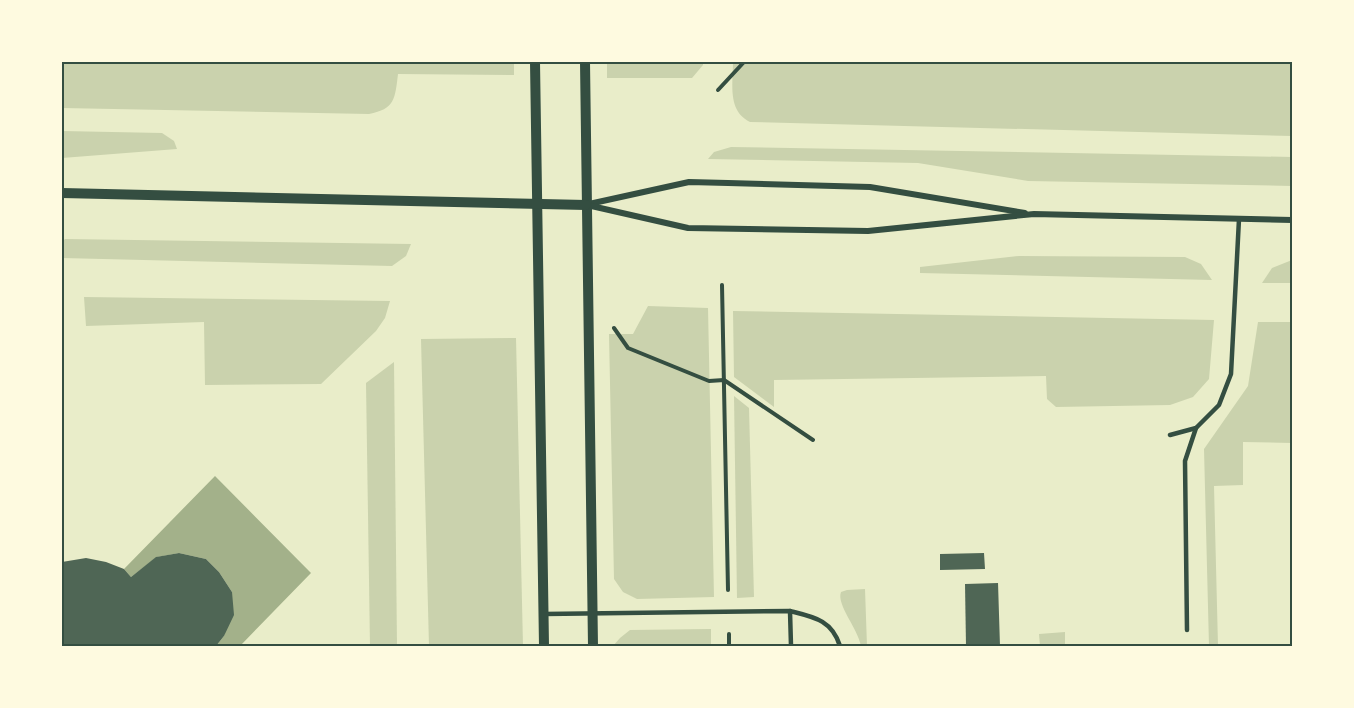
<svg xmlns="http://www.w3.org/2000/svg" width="1354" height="708" font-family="Manrope,sans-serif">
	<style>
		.green { fill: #cad2ad }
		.water { fill: #a3b18a }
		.building { fill: #4f6655 }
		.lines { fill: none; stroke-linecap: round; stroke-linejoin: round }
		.path { stroke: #344e41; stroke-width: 4 }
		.service { stroke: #344e41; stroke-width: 4.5 }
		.minor { stroke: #344e41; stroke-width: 6 }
		.tertiary { stroke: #344e41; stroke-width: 10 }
		.tram { stroke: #7c8e77; stroke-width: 1.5 }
		.neatline { fill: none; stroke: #344e41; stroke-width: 2 }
	</style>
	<rect width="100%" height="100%" fill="#e9edc9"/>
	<g class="green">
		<path d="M62,62H514V75L398,74C395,99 395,109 369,114L62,108Z"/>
		<path d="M607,62H703V65L692,78H607Z"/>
		<path d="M733,62H1292V136L750,122C727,111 733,83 733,62Z"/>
		<path d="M62,131L162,133L174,141L177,149L62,158Z"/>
		<path d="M731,147L1292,157V186L1028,181L918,163L708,159L714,152Z"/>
		<path d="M65,239L411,244L406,256L392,266L62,258V242Z"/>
		<path d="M1019,256L1185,257L1201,264L1212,280L920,273V267Z"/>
		<path d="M1292,260V283H1262L1272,268Z"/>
		<path d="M84,297L390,301L385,318L376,331L321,384L205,385L204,322L86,326Z"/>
		<path d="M648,306L708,308L714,597L637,599L623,592L614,579L609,334H633Z"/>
		<path d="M733,311L1214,320L1209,379L1193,397L1170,405L1056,407L1047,399L1046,376L774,380V407L734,377Z"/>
		<path d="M1258,322H1292V443L1243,442V485L1214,486L1218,646H1209L1204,449L1248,386Z"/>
		<path d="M516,338L523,646H429L421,339Z"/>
		<path d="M394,362L397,646H370L366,383Z"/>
		<path d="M734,396L749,408L754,597L737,598Z"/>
		<path d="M865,589L867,646H861C858,629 836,604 841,592L847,590Z"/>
		<path d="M711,629V646H613L620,638L630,630Z"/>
		<path d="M1065,632V646H1040L1039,634Z"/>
	</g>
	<path class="water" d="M215,476L311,573L240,646H216L224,636L232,592L219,572L206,559L179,553L157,557L131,577L124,569Z"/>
	<g class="building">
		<path d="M179,553L206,559L219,572L232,592L234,615L224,636L216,646H62V562L86,558L106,562L124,569L131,577L156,557Z"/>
		<path d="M984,553L985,569L940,570V554Z"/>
		<path d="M998,583L1000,646H966L965,584Z"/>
	</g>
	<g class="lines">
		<g class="path">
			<path d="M718,90L744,62"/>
			<path d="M722,285L728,590"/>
			<path d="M614,328L628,348L709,381L724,380L813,440"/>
			<path d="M729,634V646"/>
		</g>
		<g class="service">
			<path d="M1170,435L1196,428L1219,405L1231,374L1239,219"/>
			<path d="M790,611L791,646"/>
			<path d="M544,614L790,611C814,617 832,620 840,646"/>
			<path d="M1187,630L1185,461L1196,428"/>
		</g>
		<g class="minor">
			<path d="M589,204L689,182L728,183L870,187L1025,213"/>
			<path d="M587,205L688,228L868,231L1034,214L1292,220"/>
		</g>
		<g class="tertiary">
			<path d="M535,62L544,646"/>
			<path d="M585,62L593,646"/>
			<path d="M62,193L586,205"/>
		</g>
		<path class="tram" d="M1127,62H1214"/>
	</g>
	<rect width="1354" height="708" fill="none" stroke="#fefae0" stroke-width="126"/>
	<rect x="63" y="63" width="1228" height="582" class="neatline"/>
</svg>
